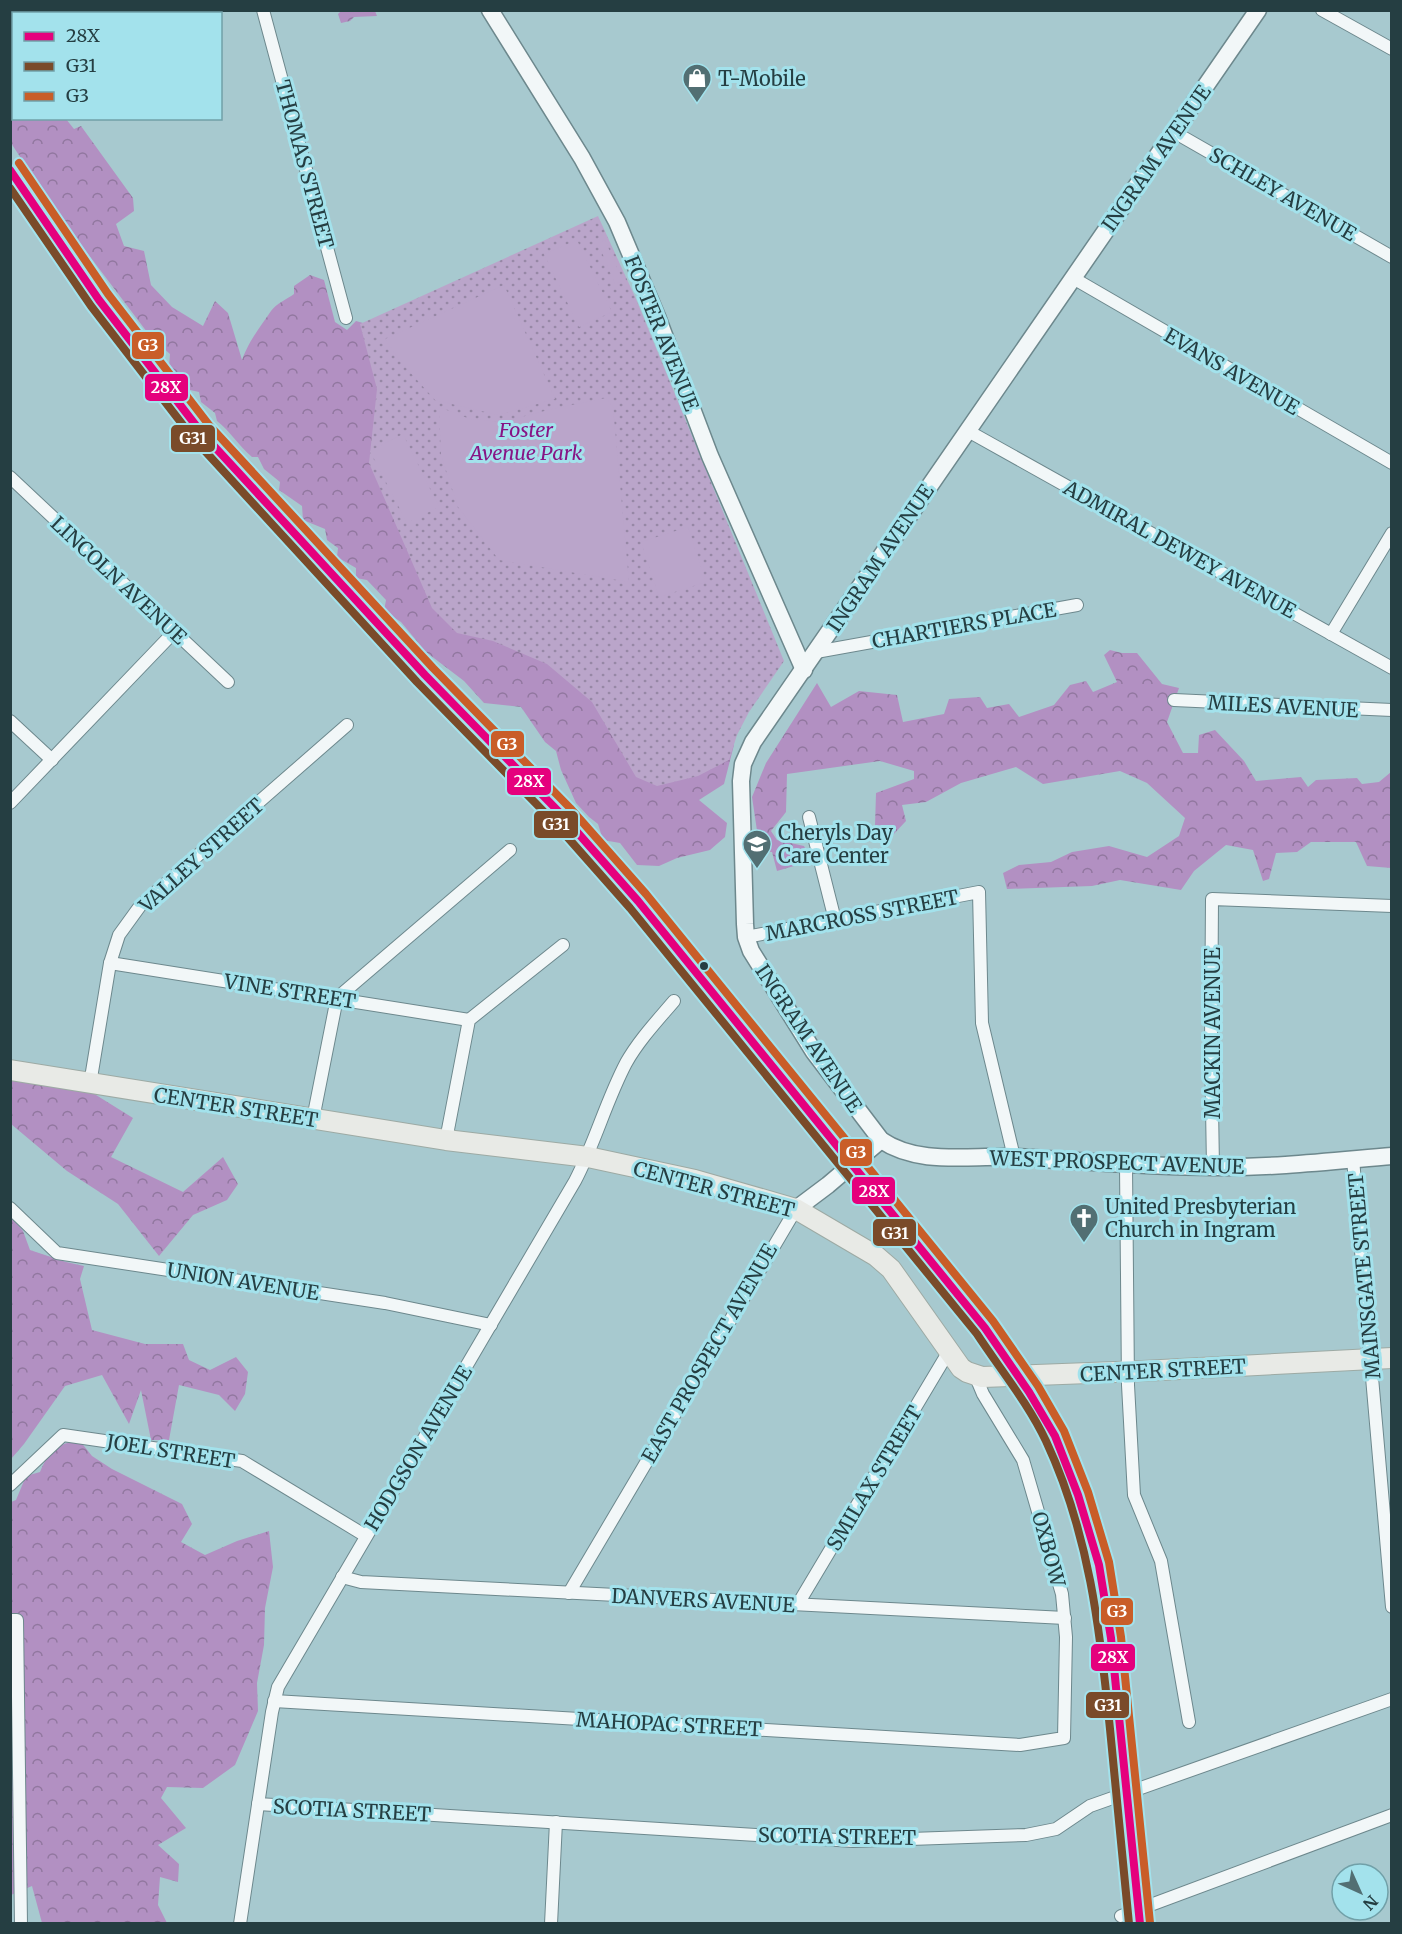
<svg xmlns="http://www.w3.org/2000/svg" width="1402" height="1934" font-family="Merriweather,serif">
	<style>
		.forest { fill: url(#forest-crowns) }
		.park { fill: url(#park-dots) }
		.garden { fill: #baa5ca }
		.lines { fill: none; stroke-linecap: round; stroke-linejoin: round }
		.minor-casing { stroke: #6d888d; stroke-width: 14 }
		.tertiary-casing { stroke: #6d888d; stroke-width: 19 }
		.primary-casing { stroke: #9daaa4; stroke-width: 22 }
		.minor { stroke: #f2f7f8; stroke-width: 12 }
		.tertiary { stroke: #f2f7f8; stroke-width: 16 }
		.primary { stroke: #e8eae6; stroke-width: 20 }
		.bus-1-casing { stroke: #a3e2ec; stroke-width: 12 }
		.bus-2-casing { stroke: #a3e2ec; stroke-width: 12 }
		.bus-3-casing { stroke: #a3e2ec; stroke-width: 12 }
		.bus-1 { stroke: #e5007d; stroke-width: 8 }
		.bus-2 { stroke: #7a4b2a; stroke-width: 8 }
		.bus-3 { stroke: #c95d28; stroke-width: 8 }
		.bus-dot { fill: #253e42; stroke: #a3e2ec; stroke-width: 2 }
		.labels { text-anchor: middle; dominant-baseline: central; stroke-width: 6; stroke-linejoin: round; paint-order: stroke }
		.poi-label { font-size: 20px; fill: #253e42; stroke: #a3e2ec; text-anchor: start }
		.street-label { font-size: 20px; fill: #253e42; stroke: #a3e2ec }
		.park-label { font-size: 20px; font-style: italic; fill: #871585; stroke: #a3e2ec }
		.line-badge { stroke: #a3e2ec; stroke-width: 2 }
		.badge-label { font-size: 16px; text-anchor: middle; font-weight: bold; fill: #fff }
	</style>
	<defs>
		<pattern id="forest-crowns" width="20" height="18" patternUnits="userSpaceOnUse" patternTransform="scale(1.5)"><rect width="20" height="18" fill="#b290c2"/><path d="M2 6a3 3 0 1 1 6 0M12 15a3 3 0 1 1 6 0" fill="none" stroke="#91779f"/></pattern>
		<pattern id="park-dots" width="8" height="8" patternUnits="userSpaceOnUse" patternTransform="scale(1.5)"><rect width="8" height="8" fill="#baa5ca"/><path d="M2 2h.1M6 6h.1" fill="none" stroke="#9788a6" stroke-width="1.8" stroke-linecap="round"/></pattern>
	</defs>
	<rect width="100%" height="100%" fill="#a7c9cf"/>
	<g class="forest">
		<path d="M11,11H24L26,13L14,14V118L66,119L74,129L81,126L133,198L134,211L116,224L124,246L144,251L151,285L172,307L203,326L215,301L228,313L242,360C250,339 259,329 271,311C276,304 287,299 294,294V286L310,275L324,280L335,322L347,330L356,321L370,325L734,745L724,784L699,800L727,823L725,837L710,850L677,858L659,866L637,865L620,843L603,840L598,824L589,817L576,803L561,770L556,751L545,742L521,707L484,703L464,681L426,652L401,622L384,611L386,600L367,580L356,578V568L337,557L338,548L327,540L325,529L303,520L302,506L279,490L280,482L264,469L258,457H252C239,446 230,431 217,421L215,413L201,402L199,392L190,390L169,367L170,354L155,341L152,333L147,332L54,209L11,143Z"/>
		<path d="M341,11H375L377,16L354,17L350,21L341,23L338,14Z"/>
		<path d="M1110,650L1122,653H1137L1162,684L1179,688L1167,722L1183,753H1198L1199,735L1215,730L1244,761L1256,781L1301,777L1308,787L1316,780L1357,778L1362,784L1379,782L1391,772V868L1367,866L1356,842H1311L1297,852L1276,853L1269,879L1263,881L1253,850L1226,845L1194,871L1181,890L1120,880L1092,886L1007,889L1003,873L1019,865L1051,862L1072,852L1109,846L1147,857L1179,836L1185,818L1147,783L1120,771L1043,784L1016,767L961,783L926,802L902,805L906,821L891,837L875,826L876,793L914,779V771L880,761L787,774L786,812L771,831L777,840L804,846L811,861L777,871L772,852L760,851L752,797L766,763L817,683L831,707L859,691L897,695L903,722L944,714L949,699L980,697L987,708L1009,704L1019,717L1054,705L1070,685L1086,681L1093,692L1117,682L1104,655Z"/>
		<path d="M10,1061L51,1067L133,1118L111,1157L183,1192L223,1157L238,1184L227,1200L193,1215L159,1256L118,1204L67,1171L11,1124Z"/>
		<path d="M11,1217L23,1231L30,1250L66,1262L84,1266L80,1279L92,1330L145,1344H183L189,1360L210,1370L236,1357L248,1372L245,1394L235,1411L219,1395L179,1385L169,1440H151L141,1390L129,1424L102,1375L65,1386L24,1444L11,1459Z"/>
		<path d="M80,1441L92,1456L112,1469L182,1504L192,1524L181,1542L205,1555L237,1541L269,1531L273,1567L265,1608L264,1645L257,1683L258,1711L235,1765L203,1788L167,1787L161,1798L186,1828L158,1845L179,1864L178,1882L160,1877L158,1905L167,1923H42L32,1886L11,1895V1502L16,1500L26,1476L40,1472C49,1450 57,1443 80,1441Z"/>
	</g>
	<path class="park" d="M598,216L636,299L784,661L749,712L737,735L729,760L698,776L657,786L636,777L592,702L547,664L493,641L457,633L432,608L369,463L377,389L360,324Z"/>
	<g class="garden">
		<path d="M577,240L612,312L579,327L544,254Z"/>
		<path d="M605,240L623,281L615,284L598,243Z"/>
		<path d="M504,285L555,399L498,415L435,400L400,361L385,339Z"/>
		<path d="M606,398L613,407L629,582L499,560L458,507L441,455L439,407L470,419L502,422L552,409Z"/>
		<path d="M403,434L439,507L407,523L370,451Z"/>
		<path d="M688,527L706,582L659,597L641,542Z"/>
	</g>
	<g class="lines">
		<g class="minor-casing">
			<g id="minor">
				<path d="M76,10L79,14"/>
				<path d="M263,10L346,318"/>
				<path d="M1322,10L1392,49"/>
				<path d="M112,14L124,10"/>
				<path d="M1174,132L1392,257"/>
				<path d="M1073,278L1392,463"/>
				<path d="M968,431L1392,668"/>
				<path d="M10,477L228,682"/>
				<path d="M1331,634L1392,533"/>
				<path d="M816,652L1077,605"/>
				<path d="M1174,700L1392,710"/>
				<path d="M10,721L52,760"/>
				<path d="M10,803L174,632"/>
				<path d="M809,817L835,920"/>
				<path d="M746,937L979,892L982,1023L1014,1157"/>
				<path d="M110,963L469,1020"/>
				<path d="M90,1084L110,963L119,935L140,906L347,725"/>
				<path d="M313,1119L337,998L510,850"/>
				<path d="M446,1140L469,1020L563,945"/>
				<path d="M1353,1159L1392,1607"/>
				<path d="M1126,1166L1128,1385L1134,1495L1161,1561L1189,1722"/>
				<path d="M1213,1167L1211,1048L1212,899L1392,906"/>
				<path d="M10,1208L57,1253L385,1303L491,1325"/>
				<path d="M10,1485L63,1435L242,1461L366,1536"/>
				<path d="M342,1577L361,1582L1065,1618"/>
				<path d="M569,1593L796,1209"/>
				<path d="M798,1604L949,1351"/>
				<path d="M10,1620H17L21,1924"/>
				<path d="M274,1701L1020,1745L1064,1738L1066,1637L1062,1594L1023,1460L983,1394L975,1375"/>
				<path d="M258,1804L853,1841L1026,1835L1056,1829L1090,1806L1392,1699"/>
				<path d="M1121,1916L1392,1815"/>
				<path d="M240,1924L272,1712L278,1687L575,1181C595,1143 606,1101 626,1063C639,1040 657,1021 674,1001"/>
				<path d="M551,1924L556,1822"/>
			</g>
		</g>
		<g class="tertiary-casing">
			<g id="tertiary">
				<path d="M490,10L582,158L617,222L658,319L710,456L804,670"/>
				<path d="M1258,10L753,742L743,764L741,781L745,924L746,937L751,951L814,1052L881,1140C919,1166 970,1155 1014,1157C1081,1161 1147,1167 1214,1167C1273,1168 1333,1161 1392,1156"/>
				<path d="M796,1209L828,1185L881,1140"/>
			</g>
		</g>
		<g class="primary-casing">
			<path id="primary" d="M10,1070L446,1140L588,1157L695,1180L796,1209L876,1256L891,1269L961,1368L967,1372L982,1377L1142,1371L1392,1358"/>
		</g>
		<use href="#minor" class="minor"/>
		<use href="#tertiary" class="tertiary"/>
		<use href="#primary" class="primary"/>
		<g class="bus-1-casing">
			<path id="bus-1" d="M10,170L99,300L201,432L425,675L562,815L638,901L985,1328L1029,1392L1055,1436L1078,1495L1099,1565L1111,1638L1140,1924"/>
		</g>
		<g class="bus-2-casing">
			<path id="bus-2" d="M10,188L91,306L193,438L417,682L554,822L630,908L977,1334C1000,1369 1028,1403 1046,1441C1089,1533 1100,1629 1110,1729C1116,1794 1123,1859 1129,1924"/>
		</g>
		<g class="bus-3-casing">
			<path id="bus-3" d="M19,163L108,294L209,425L433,668L570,808L646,894L993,1321L1038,1386L1064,1431L1088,1492L1109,1562L1121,1637L1150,1923"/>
		</g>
		<use href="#bus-1" class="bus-1"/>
		<use href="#bus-2" class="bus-2"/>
		<use href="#bus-3" class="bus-3"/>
	</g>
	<defs>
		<g id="shop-pin" transform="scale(1.5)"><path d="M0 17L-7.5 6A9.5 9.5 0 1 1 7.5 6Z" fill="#526f73" stroke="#a3e2ec"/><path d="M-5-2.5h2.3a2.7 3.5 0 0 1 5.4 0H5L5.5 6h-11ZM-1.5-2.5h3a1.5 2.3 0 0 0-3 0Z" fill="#fff"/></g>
		<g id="school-pin" transform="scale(1.5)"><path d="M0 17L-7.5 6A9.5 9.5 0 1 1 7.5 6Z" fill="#526f73" stroke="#a3e2ec"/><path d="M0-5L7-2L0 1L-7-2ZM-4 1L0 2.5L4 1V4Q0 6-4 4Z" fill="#fff"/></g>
		<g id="church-pin" transform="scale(1.5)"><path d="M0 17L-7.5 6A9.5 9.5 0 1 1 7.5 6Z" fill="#526f73" stroke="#a3e2ec"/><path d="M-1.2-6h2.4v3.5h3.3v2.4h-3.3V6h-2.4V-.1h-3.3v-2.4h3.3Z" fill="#fff"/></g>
	</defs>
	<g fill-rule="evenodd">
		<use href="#shop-pin" x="697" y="78"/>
		<use href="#school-pin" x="757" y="844"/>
		<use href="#church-pin" x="1084" y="1218"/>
	</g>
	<circle class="bus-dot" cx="704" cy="966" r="5"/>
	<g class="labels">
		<g class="poi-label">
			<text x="718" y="78">T-Mobile</text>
			<text x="778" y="832">Cheryls Day<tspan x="778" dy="23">Care Center</tspan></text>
			<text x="1105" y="1206">United Presbyterian<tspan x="1105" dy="23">Church in Ingram</tspan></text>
		</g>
		<g class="street-label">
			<text transform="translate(1156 158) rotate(-55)">INGRAM AVENUE</text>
			<text transform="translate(305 164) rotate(75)">THOMAS STREET</text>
			<text transform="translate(1283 194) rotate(30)">SCHLEY AVENUE</text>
			<text transform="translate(662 333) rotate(68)">FOSTER AVENUE</text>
			<text transform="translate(1232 371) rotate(30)">EVANS AVENUE</text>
			<text transform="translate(1180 549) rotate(29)">ADMIRAL DEWEY AVENUE</text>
			<text transform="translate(880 558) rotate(-56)">INGRAM AVENUE</text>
			<text transform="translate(119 580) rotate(43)">LINCOLN AVENUE</text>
			<text transform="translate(964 625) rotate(-10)">CHARTIERS PLACE</text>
			<text transform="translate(1283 706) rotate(3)">MILES AVENUE</text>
			<text transform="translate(201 855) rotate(-42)">VALLEY STREET</text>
			<text transform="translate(862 915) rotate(-11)">MARCROSS STREET</text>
			<text transform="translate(290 991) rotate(9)">VINE STREET</text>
			<text transform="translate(1212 1033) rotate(-90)">MACKIN AVENUE</text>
			<text transform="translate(809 1038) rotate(56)">INGRAM AVENUE</text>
			<text transform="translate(236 1107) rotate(9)">CENTER STREET</text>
			<text transform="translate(1117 1162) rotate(2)">WEST PROSPECT AVENUE</text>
			<text transform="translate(714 1189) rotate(15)">CENTER STREET</text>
			<text transform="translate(1364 1276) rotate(-95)">MAINSGATE STREET</text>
			<text transform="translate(243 1281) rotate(9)">UNION AVENUE</text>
			<text transform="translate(709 1353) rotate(-60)">EAST PROSPECT AVENUE</text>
			<text transform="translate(1163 1370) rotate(-3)">CENTER STREET</text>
			<text transform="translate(418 1448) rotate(-59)">HODGSON AVENUE</text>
			<text transform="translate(171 1451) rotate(9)">JOEL STREET</text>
			<text transform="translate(874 1478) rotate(-59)">SMILAX STREET</text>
			<text transform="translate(1049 1549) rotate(75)">OXBOW</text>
			<text transform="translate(703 1600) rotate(3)">DANVERS AVENUE</text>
			<text transform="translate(669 1724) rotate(3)">MAHOPAC STREET</text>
			<text transform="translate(352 1810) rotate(3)">SCOTIA STREET</text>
			<text transform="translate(837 1836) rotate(1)">SCOTIA STREET</text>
		</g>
		<g class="park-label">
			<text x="526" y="429">Foster<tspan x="526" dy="23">Avenue Park</tspan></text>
		</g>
	</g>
	<g class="line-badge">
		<rect x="131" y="331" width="34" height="29" rx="6" fill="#c95d28"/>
		<rect x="144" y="373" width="45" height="29" rx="6" fill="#e5007d"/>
		<rect x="170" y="424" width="46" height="29" rx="6" fill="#7a4b2a"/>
		<rect x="490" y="730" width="35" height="28" rx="6" fill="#c95d28"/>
		<rect x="506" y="767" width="46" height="29" rx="6" fill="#e5007d"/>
		<rect x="533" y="810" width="46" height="29" rx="6" fill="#7a4b2a"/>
		<rect x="839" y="1138" width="34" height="29" rx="6" fill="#c95d28"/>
		<rect x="851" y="1176" width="45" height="29" rx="6" fill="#e5007d"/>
		<rect x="872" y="1218" width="45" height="29" rx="6" fill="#7a4b2a"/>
		<rect x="1100" y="1597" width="34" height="29" rx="6" fill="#c95d28"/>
		<rect x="1090" y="1643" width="46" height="29" rx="6" fill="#e5007d"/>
		<rect x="1085" y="1691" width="45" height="28" rx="6" fill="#7a4b2a"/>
	</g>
	<g class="badge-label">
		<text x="148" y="351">G3</text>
		<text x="166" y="393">28X</text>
		<text x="193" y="444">G31</text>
		<text x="507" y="750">G3</text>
		<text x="529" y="787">28X</text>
		<text x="556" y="830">G31</text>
		<text x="856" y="1158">G3</text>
		<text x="874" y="1197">28X</text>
		<text x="895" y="1239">G31</text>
		<text x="1117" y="1617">G3</text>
		<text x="1113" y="1663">28X</text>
		<text x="1108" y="1711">G31</text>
	</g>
	<rect width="1402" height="1934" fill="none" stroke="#253e42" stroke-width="24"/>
	<rect x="12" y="12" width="210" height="108" fill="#a3e2ec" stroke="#71a0a8" stroke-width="1.5"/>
	<rect x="24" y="32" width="30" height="9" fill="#e5007d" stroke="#71a0a8" stroke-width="1.5"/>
	<text x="66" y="42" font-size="18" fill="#253e42">28X</text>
	<rect x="24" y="62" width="30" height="9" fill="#7a4b2a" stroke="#71a0a8" stroke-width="1.5"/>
	<text x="66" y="72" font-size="18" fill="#253e42">G31</text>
	<rect x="24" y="92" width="30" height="9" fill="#c95d28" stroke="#71a0a8" stroke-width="1.5"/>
	<text x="66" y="102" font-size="18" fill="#253e42">G3</text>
	<g transform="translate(1360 1892) rotate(135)"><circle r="28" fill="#a3e2ec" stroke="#71a0a8" stroke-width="1.5"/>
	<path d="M0-4.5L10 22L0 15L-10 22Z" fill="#526f73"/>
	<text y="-9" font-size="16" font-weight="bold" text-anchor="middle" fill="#253e42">N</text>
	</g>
</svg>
